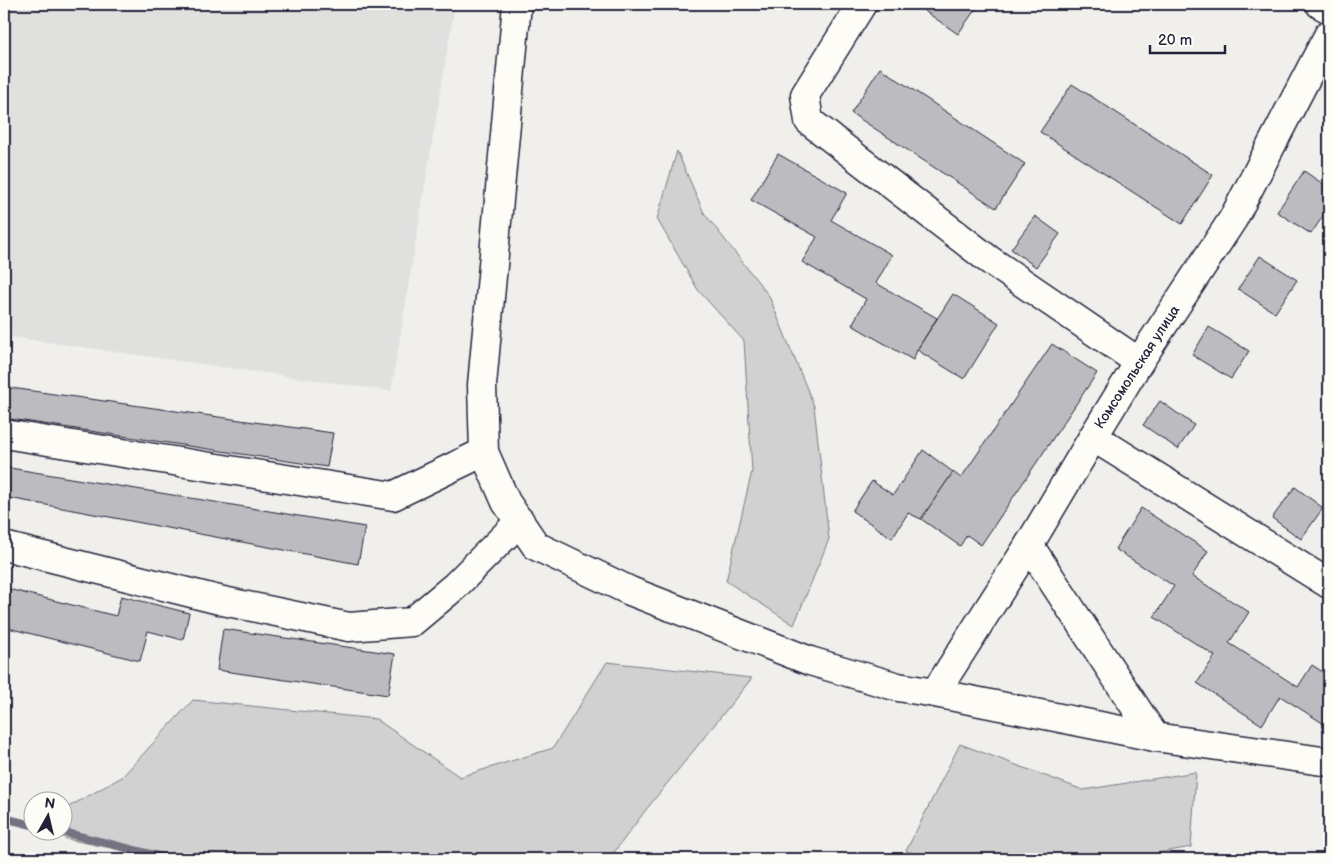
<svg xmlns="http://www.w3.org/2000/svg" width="1333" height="863" font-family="'Balsamiq Sans',sans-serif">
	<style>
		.built { fill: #e0e0df }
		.green { fill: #d2d1d1; stroke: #7a7a86 }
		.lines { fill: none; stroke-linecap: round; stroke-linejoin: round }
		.stream { stroke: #737381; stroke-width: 8 }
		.building { fill: #bcbcc0; stroke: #22223b }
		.minor-casing { stroke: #22223b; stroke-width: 31 }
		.minor { stroke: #fdfcf7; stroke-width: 28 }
		.labels { text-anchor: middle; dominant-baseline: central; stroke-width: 4; stroke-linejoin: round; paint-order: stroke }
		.street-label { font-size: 14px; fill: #22223b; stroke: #fdfcf7 }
	</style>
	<rect width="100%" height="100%" fill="#f0efec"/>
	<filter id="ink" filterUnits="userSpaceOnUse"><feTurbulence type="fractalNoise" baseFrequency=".02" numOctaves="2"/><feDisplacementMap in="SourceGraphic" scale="10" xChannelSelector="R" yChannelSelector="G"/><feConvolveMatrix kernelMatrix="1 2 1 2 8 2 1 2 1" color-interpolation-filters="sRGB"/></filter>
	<g filter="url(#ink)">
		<path class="built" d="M4,4H455L391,391L4,336Z"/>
		<g class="green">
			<path d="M677,151L704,213L769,296L814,406L829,539L794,625L726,581L752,471L744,341L698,290L657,219Z"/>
			<path d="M607,662L752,678L645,811L609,859H165L67,839L48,831L62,830L63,810L122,777L193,700L376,719L460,777L553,748Z"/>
			<path d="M960,744L1083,790L1196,772L1191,847L1125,859H938L906,851Z"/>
		</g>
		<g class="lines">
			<g class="stream">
				<path d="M4,818L32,825"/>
				<path d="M55,830L170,859"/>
			</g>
		</g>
		<g class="building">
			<path d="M917,4H979L958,34L916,5Z"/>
			<path d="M880,68L1025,164L996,208L851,113Z"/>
			<path d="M1072,84L1213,175L1182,224L1040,132Z"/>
			<path d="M778,154L847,193L831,220L892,255L876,283L937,318L917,350L913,360L852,325L866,299L802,262L817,237L751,200Z"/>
			<path d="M1304,171L1329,188V207L1311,234L1277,212Z"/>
			<path d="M1035,216L1060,234L1036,267L1011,249Z"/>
			<path d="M1260,256L1297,280L1275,313L1238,289Z"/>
			<path d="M953,294L999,323L964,379L917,350Z"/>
			<path d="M1209,327L1249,351L1231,379L1192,355Z"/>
			<path d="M1052,344L1097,373L981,545L967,535L960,546L921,519L953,472L961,478Z"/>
			<path d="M4,387L333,433L327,467L4,418Z"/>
			<path d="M1160,401L1194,425L1178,449L1143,425Z"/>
			<path d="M923,450L953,472L921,519L908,513L892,538L852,511L872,481L893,495Z"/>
			<path d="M4,467L365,527L358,564L4,497Z"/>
			<path d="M1295,487L1323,508L1301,539L1272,518Z"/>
			<path d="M1141,508L1208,551L1192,576L1249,612L1229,643L1298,687L1312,665L1329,676V727L1280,696L1262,725L1197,683L1215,656L1154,617L1174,586L1115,549Z"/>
			<path d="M4,588L116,616L121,596L189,613L183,640L148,631L140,661L4,627Z"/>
			<path d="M223,629L395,654L388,695L217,670Z"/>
		</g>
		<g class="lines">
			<g class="minor-casing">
				<g id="minor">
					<path d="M517,4L482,385L484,452L506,502L536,546L630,591L810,661L898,687L935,693L1155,737L1329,762"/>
					<path d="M862,4L805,95L809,121L988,259L1139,362"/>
					<path d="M1320,4L1329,9"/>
					<path d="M4,434L393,496L484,452"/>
					<path d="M1093,437L1329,584"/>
					<path d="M1029,545L1155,737"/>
					<path d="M4,546L223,601L349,627L412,622L455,586L520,521"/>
					<path d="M935,693L1029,545L1093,437L1139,362L1233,219L1329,34"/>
				</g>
			</g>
			<use href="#minor" class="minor"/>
		</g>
	</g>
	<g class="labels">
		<g class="street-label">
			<text transform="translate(1137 367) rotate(-57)">Комсомольская улица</text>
		</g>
	</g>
	<rect width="1333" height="863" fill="none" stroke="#fdfcf7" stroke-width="20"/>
	<rect x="10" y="10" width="1313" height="843" fill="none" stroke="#22223b" stroke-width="2" filter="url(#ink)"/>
	<g transform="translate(48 816) rotate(8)"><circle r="24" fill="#fdfcf7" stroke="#a5a5ac"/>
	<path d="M0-4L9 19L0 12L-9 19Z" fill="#22223b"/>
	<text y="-8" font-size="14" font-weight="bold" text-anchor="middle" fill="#22223b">N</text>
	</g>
	<path d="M1150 45v8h75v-8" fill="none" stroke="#22223b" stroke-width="2.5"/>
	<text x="1158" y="45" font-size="15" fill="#22223b" stroke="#fdfcf7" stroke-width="4" paint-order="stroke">20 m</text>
</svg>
